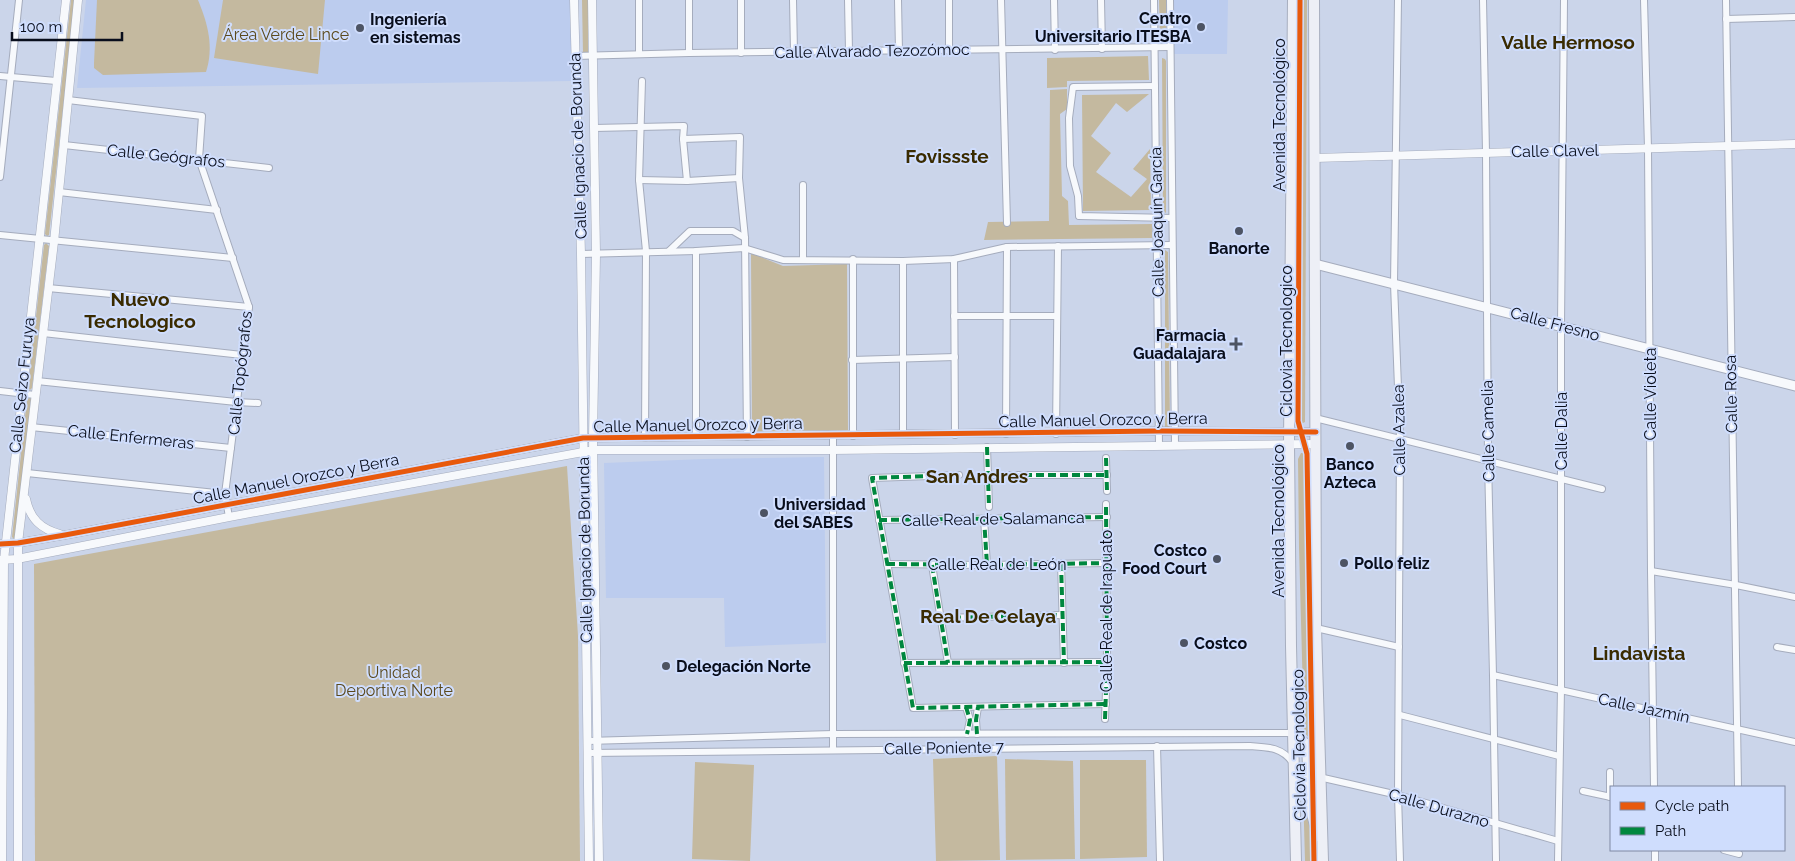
<svg xmlns="http://www.w3.org/2000/svg" width="1795" height="861" font-family="Raleway,sans-serif">
	<style>
		.built { fill: #bcccee }
		.green { fill: #c4b99f }
		.lines { fill: none; stroke-linecap: round; stroke-linejoin: round }
		.minor-casing { stroke: #a5acbd; stroke-width: 8 }
		.tertiary-casing { stroke: #a5acbd; stroke-width: 9 }
		.secondary-casing { stroke: #a5acbd; stroke-width: 11 }
		.primary-casing { stroke: #a7aebf; stroke-width: 12 }
		.minor { stroke: #f7f9fc; stroke-width: 6 }
		.tertiary { stroke: #f7f9fc; stroke-width: 8 }
		.secondary { stroke: #f7f9fc; stroke-width: 9 }
		.primary { stroke: #edeff6; stroke-width: 10 }
		.quiet { stroke: #00873e; stroke-width: 4; stroke-dasharray: 8 4; stroke-linecap: butt }
		.cycleway-casing { stroke: #cfddfd; stroke-width: 8 }
		.cycleway { stroke: #e8590c; stroke-width: 5 }
		.poi-dot { fill: #4d5464; stroke: #cfddfd; stroke-width: 2 }
		.labels { text-anchor: middle; dominant-baseline: central; stroke-width: 4; stroke-linejoin: round; paint-order: stroke }
		.poi-label { font-size: 16px; font-weight: bold; fill: #090e1c; stroke: #cfddfd; text-anchor: start }
		.park-label { font-size: 16px; fill: #5b491c; stroke: #cfddfd }
		.street-label { font-size: 16px; fill: #090e1c; stroke: #cfddfd }
		.quarter-label { font-size: 19px; font-weight: bold; fill: #3a2b01; stroke: #cfddfd }
	</style>
	<rect width="100%" height="100%" fill="#cbd5ea"/>
	<g class="built">
		<path d="M86,0H571V81L77,88Z"/>
		<path d="M1174,0H1228L1227,54H1174Z"/>
		<path d="M824,457L826,643L725,647L724,598H606L604,463L704,459Z"/>
	</g>
	<g class="green">
		<path d="M71,0H75L49,235L47,236L45,234Z"/>
		<path d="M97,0H198C208,24 214,47 206,72L103,75L94,68V63Z"/>
		<path d="M223,0H325L318,74L214,58Z"/>
		<path d="M582,0H588V53L583,55Z"/>
		<path d="M1159,0H1166V39L1164,43L1161,42L1160,39Z"/>
		<path d="M1302,0H1307L1305,422L1301,424L1299,419Z"/>
		<path d="M1148,56L1149,80L1067,81V87L1047,88V58Z"/>
		<path d="M1162,58L1165,59L1166,61V213L1163,211Z"/>
		<path d="M1067,89V109L1060,114L1062,196L1068,201L1069,225L1152,224V238L984,240L988,222L1049,221L1050,90Z"/>
		<path d="M1149,94L1127,112L1116,103L1091,136L1111,153L1096,172L1131,197L1147,179L1133,169L1150,149L1151,210L1083,211L1082,95Z"/>
		<path d="M46,243L49,246L32,388L30,390L28,388L44,245Z"/>
		<path d="M1165,250L1168,252L1170,427L1167,428L1165,427Z"/>
		<path d="M751,253L783,266L847,264L848,430L752,431Z"/>
		<path d="M29,397L31,399L15,537L14,539L12,537L27,399Z"/>
		<path d="M1301,453H1304L1306,456L1307,606L1313,749L1309,738L1304,732L1299,547L1298,459Z"/>
		<path d="M567,466L578,636L580,861H35L34,564Z"/>
		<path d="M1307,752L1314,861H1305L1302,753Z"/>
		<path d="M997,756L1000,860L936,861L933,759Z"/>
		<path d="M1005,759L1073,761L1075,859L1006,860Z"/>
		<path d="M1080,760H1146L1147,857L1080,859Z"/>
		<path d="M695,762L754,765L750,861L692,859Z"/>
	</g>
	<g class="lines">
		<g class="minor-casing">
			<g id="minor">
				<path d="M639,0V53"/>
				<path d="M689,0V53"/>
				<path d="M741,0V53"/>
				<path d="M793,0L794,52"/>
				<path d="M848,0L849,51"/>
				<path d="M898,0L899,51"/>
				<path d="M949,0V51"/>
				<path d="M1001,0L1007,223"/>
				<path d="M1054,0L1055,50"/>
				<path d="M1101,0L1102,49"/>
				<path d="M1154,0L1159,445"/>
				<path d="M1170,0L1175,444"/>
				<path d="M1398,0L1394,284L1400,439L1398,795L1400,861"/>
				<path d="M1483,0L1486,152L1488,461L1493,675L1496,861"/>
				<path d="M1644,0L1648,148L1651,571L1654,787"/>
				<path d="M1726,0L1738,787"/>
				<path d="M1726,19L1795,17"/>
				<path d="M575,56L689,53L1170,47"/>
				<path d="M0,76L56,81"/>
				<path d="M642,81L639,180L646,251L645,438"/>
				<path d="M1155,86L1073,87L1069,118L1070,166L1078,196L1079,216L1172,218"/>
				<path d="M68,100L202,116L199,159L249,307L225,494L229,517"/>
				<path d="M594,128L684,126L683,139L687,181"/>
				<path d="M683,139L740,137L739,178L745,238L747,437"/>
				<path d="M64,145L269,168"/>
				<path d="M0,177L19,0"/>
				<path d="M639,180L687,181L739,178"/>
				<path d="M59,192L217,210"/>
				<path d="M0,235L233,258"/>
				<path d="M669,251L690,231H733L745,238"/>
				<path d="M581,254L696,251L744,248L783,260L903,261L954,259L1007,247L1172,245"/>
				<path d="M954,259L955,435"/>
				<path d="M803,260V185"/>
				<path d="M903,261V434"/>
				<path d="M48,288L249,307"/>
				<path d="M954,316H1057"/>
				<path d="M43,333L242,355"/>
				<path d="M852,360L955,357"/>
				<path d="M37,381L236,402L258,403"/>
				<path d="M0,391L35,395"/>
				<path d="M1315,418L1602,489"/>
				<path d="M31,427L231,448"/>
				<path d="M1006,434L1007,247"/>
				<path d="M1056,434L1058,246"/>
				<path d="M853,436V259"/>
				<path d="M696,437V251"/>
				<path d="M987,447L989,507"/>
				<path d="M1106,458L1107,491"/>
				<path d="M27,473L225,494"/>
				<path d="M959,475L872,478L913,708L1106,704"/>
				<path d="M988,475H1107"/>
				<path d="M984,518L987,565"/>
				<path d="M879,520L1107,517"/>
				<path d="M1061,563L1064,663"/>
				<path d="M887,564L987,565L1107,563"/>
				<path d="M932,565L948,663"/>
				<path d="M1651,571L1736,585L1795,597"/>
				<path d="M941,618L1062,615"/>
				<path d="M1316,628L1399,647"/>
				<path d="M1777,647L1795,650"/>
				<path d="M904,663L1107,662"/>
				<path d="M1493,675L1795,742"/>
				<path d="M966,707L970,720L967,734"/>
				<path d="M1400,715L1559,756"/>
				<path d="M1105,719L1107,662L1106,504"/>
				<path d="M977,734L976,720L978,707"/>
				<path d="M587,741L833,734L1293,733"/>
				<path d="M1157,746L1160,861"/>
				<path d="M833,749V436"/>
				<path d="M587,753L1250,746C1267,747 1282,747 1293,763"/>
				<path d="M1610,772V797"/>
				<path d="M1319,777L1398,795L1558,841"/>
				<path d="M1583,791L1611,797"/>
				<path d="M1655,850V861"/>
				<path d="M1724,850L1739,854"/>
				<path d="M1558,861L1561,689V326L1564,0"/>
			</g>
		</g>
		<g class="tertiary-casing">
			<g id="tertiary">
				<path d="M574,0L581,254L589,861"/>
				<path d="M592,0L596,254L593,438L599,861"/>
				<path d="M1315,158L1795,144"/>
				<path d="M26,499C30,519 41,529 60,534"/>
				<path d="M0,544L18,543L65,535L583,438L1159,431L1316,432"/>
				<path d="M0,560L17,559L229,517L594,450H832L1315,444"/>
				<path d="M2,861L4,560L66,0"/>
				<path d="M18,861V543L54,242L78,0"/>
			</g>
		</g>
		<g class="secondary-casing">
			<path id="secondary" d="M1315,264L1795,386"/>
		</g>
		<g class="primary-casing">
			<g id="primary">
				<path d="M1293,0L1289,444L1291,646L1296,861"/>
				<path d="M1314,0L1316,628L1323,861"/>
				<path d="M1293,733L1307,745L1310,807L1318,836"/>
			</g>
		</g>
		<use href="#minor" class="minor"/>
		<use href="#tertiary" class="tertiary"/>
		<use href="#secondary" class="secondary"/>
		<use href="#primary" class="primary"/>
		<g class="quiet">
			<path d="M987,447L989,507"/>
			<path d="M1106,458L1107,491"/>
			<path d="M959,475L872,478L913,708L1106,704"/>
			<path d="M988,475H1107"/>
			<path d="M984,518L987,565"/>
			<path d="M879,520L1107,517"/>
			<path d="M1061,563L1064,663"/>
			<path d="M887,564L987,565L1107,563"/>
			<path d="M932,565L948,663"/>
			<path d="M941,618L1062,615"/>
			<path d="M904,663L1107,662"/>
			<path d="M966,707L970,720L967,734"/>
			<path d="M1105,719L1107,662L1106,504"/>
			<path d="M977,734L976,720L978,707"/>
		</g>
		<g class="cycleway-casing">
			<g id="cycleway">
				<path d="M1300,0L1298,421L1307,454L1314,861"/>
				<path d="M0,544L18,543L65,535L583,438L1159,431L1316,432"/>
			</g>
		</g>
		<use href="#cycleway" class="cycleway"/>
	</g>
	<g class="poi-dot">
		<circle cx="1201" cy="27" r="5"/>
		<circle cx="360" cy="28" r="5"/>
		<circle cx="1239" cy="231" r="5"/>
		<path d="M1233.5 336.5h5v5h5v5h-5v5h-5v-5h-5v-5h5z"/>
		<circle cx="1350" cy="446" r="5"/>
		<circle cx="764" cy="513" r="5"/>
		<circle cx="1217" cy="559" r="5"/>
		<circle cx="1344" cy="563" r="5"/>
		<circle cx="1184" cy="643" r="5"/>
		<circle cx="666" cy="666" r="5"/>
	</g>
	<g class="labels">
		<g class="poi-label">
			<text x="1191" y="18" text-anchor="end">Centro<tspan x="1191" dy="18">Universitario ITESBA</tspan></text>
			<text x="370" y="19">Ingeniería<tspan x="370" dy="18">en sistemas</tspan></text>
			<text x="1239" y="248" text-anchor="middle">Banorte</text>
			<text x="1226" y="335" text-anchor="end">Farmacia<tspan x="1226" dy="18">Guadalajara</tspan></text>
			<text x="1350" y="464" text-anchor="middle">Banco<tspan x="1350" dy="18">Azteca</tspan></text>
			<text x="774" y="504">Universidad<tspan x="774" dy="18">del SABES</tspan></text>
			<text x="1207" y="550" text-anchor="end">Costco<tspan x="1207" dy="18">Food Court</tspan></text>
			<text x="1354" y="563">Pollo feliz</text>
			<text x="1194" y="643">Costco</text>
			<text x="676" y="666">Delegación Norte</text>
		</g>
		<g class="park-label">
			<text x="286" y="34">Área Verde Lince</text>
			<text x="394" y="672">Unidad<tspan x="394" dy="18">Deportiva Norte</tspan></text>
		</g>
		<g class="street-label">
			<text transform="translate(872 51) rotate(-1)">Calle Alvarado Tezozómoc</text>
			<text transform="translate(1279 115) rotate(-90)">Avenida Tecnológico</text>
			<text transform="translate(578 146) rotate(-92)">Calle Ignacio de Borunda</text>
			<text transform="translate(1555 151) rotate(-1)">Calle Clavel</text>
			<text transform="translate(166 156) rotate(6)">Calle Geógrafos</text>
			<text transform="translate(1157 222) rotate(-91)">Calle Joaquín García</text>
			<text transform="translate(1555 324) rotate(15)">Calle Fresno</text>
			<text transform="translate(1286 341) rotate(-90)">Ciclovia Tecnologico</text>
			<text transform="translate(240 373) rotate(-84)">Calle Topógrafos</text>
			<text transform="translate(22 385) rotate(-84)">Calle Seizo Furuya</text>
			<text transform="translate(1650 394) rotate(-90)">Calle Violeta</text>
			<text transform="translate(1731 394) rotate(-91)">Calle Rosa</text>
			<text transform="translate(1103 420) rotate(-1)">Calle Manuel Orozco y Berra</text>
			<text transform="translate(698 425) rotate(-1)">Calle Manuel Orozco y Berra</text>
			<text transform="translate(1399 430) rotate(-91)">Calle Azalea</text>
			<text transform="translate(1488 431) rotate(-91)">Calle Camelia</text>
			<text transform="translate(1561 431) rotate(-90)">Calle Dalia</text>
			<text transform="translate(131 437) rotate(6)">Calle Enfermeras</text>
			<text transform="translate(296 479) rotate(-11)">Calle Manuel Orozco y Berra</text>
			<text transform="translate(993 519) rotate(-1)">Calle Real de Salamanca</text>
			<text transform="translate(1278 521) rotate(-90)">Avenida Tecnológico</text>
			<text transform="translate(585 550) rotate(-91)">Calle Ignacio de Borunda</text>
			<text x="997" y="564">Calle Real de León</text>
			<text transform="translate(1106 611) rotate(-90)">Calle Real de Irapuato</text>
			<text transform="translate(1644 708) rotate(12)">Calle Jazmín</text>
			<text transform="translate(1299 745) rotate(-91)">Ciclovia Tecnologico</text>
			<text transform="translate(944 748) rotate(-1)">Calle Poniente 7</text>
			<text transform="translate(1439 808) rotate(16)">Calle Durazno</text>
		</g>
		<g class="quarter-label">
			<text x="1568" y="42">Valle Hermoso</text>
			<text x="947" y="156">Fovissste</text>
			<text x="140" y="299">Nuevo<tspan x="140" dy="22">Tecnologico</tspan></text>
			<text x="977" y="476">San Andres</text>
			<text x="988" y="616">Real De Celaya</text>
			<text x="1639" y="653">Lindavista</text>
		</g>
	</g>
	<rect x="1610" y="786" width="175" height="65" fill="#cfddfd" stroke="#808aa3"/>
	<rect x="1620" y="802" width="25" height="8" fill="#e8590c" stroke="#808aa3"/>
	<text x="1655" y="811" font-size="15" fill="#090e1c">Cycle path</text>
	<rect x="1620" y="827" width="25" height="8" fill="#00873e" stroke="#808aa3"/>
	<text x="1655" y="836" font-size="15" fill="#090e1c">Path</text>
	<path d="M12 32v8h110v-8" fill="none" stroke="#090e1c" stroke-width="2.5"/>
	<text x="20" y="32" font-size="15" fill="#090e1c" stroke="#cfddfd" stroke-width="4" paint-order="stroke">100 m</text>
</svg>
